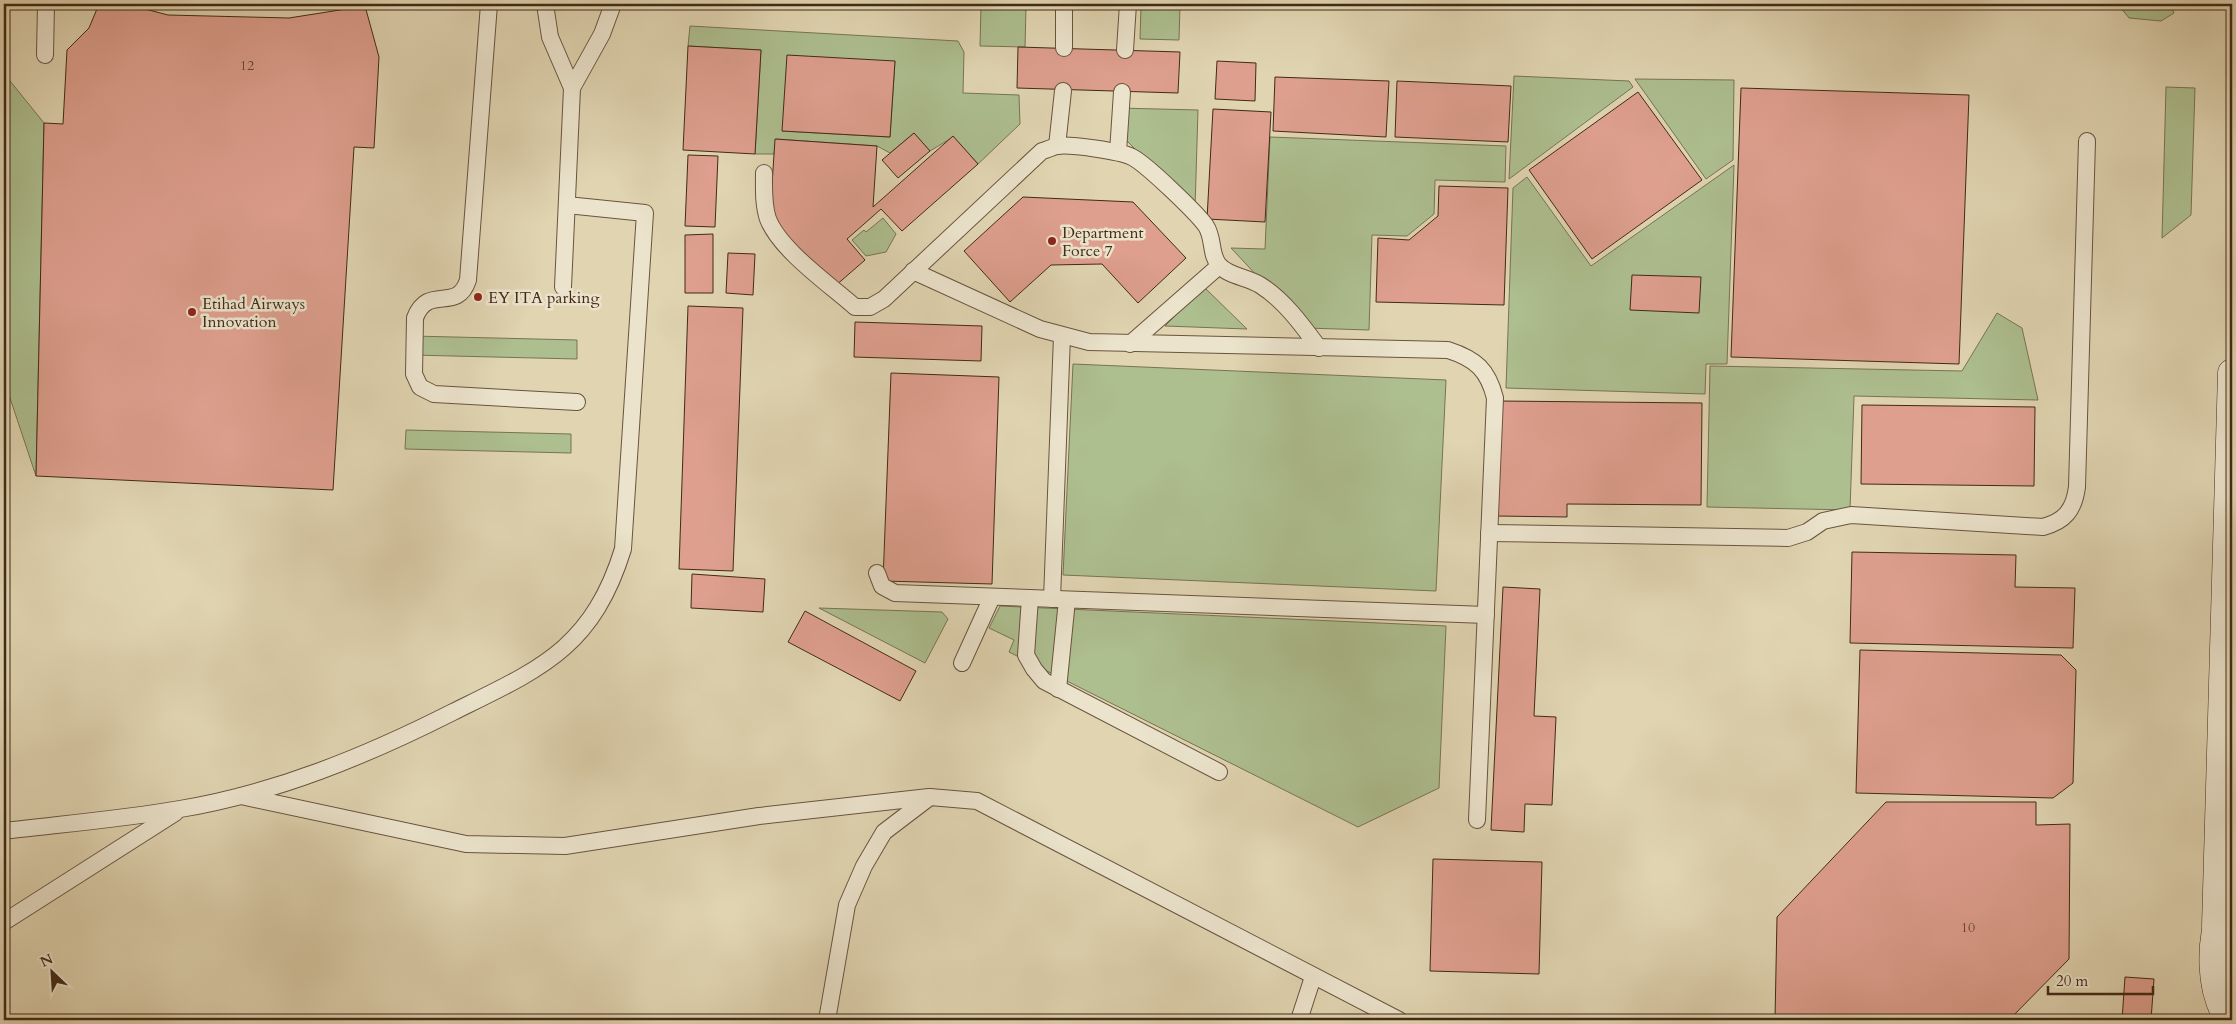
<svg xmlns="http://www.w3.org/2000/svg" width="2236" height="1024" font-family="Cardo,serif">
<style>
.green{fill:#adbe8f;stroke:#777453;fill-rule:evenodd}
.building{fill:#de9f8e;stroke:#412a17}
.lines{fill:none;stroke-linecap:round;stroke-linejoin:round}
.service-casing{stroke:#69543e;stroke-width:18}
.secondary-casing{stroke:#412a17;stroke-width:29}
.service{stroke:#ebe3cc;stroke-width:16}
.secondary{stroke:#ebe3cc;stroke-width:28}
.poi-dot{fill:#8f2418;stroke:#ebe3cc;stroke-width:2}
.labels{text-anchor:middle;stroke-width:5;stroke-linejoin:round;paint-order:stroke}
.number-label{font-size:14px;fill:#684735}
.poi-label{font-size:16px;fill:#412a17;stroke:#ebe3cc;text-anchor:start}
</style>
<rect width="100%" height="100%" fill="#e0d4b1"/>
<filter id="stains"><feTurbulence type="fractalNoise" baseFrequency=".004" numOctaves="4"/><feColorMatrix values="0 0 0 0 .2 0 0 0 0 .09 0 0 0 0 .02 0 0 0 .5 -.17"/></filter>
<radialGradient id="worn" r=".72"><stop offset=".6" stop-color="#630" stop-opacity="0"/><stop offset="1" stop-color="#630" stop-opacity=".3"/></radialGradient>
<g class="green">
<path d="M4 4H9L6 76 44 123 36 476 4 380Z"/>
<path d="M2118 4H2170L2174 13 2161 21 2129 18Z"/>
<path d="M981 6 1026 7 1025 47 980 46Z"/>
<path d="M1141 6H1180L1179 40 1140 39Z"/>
<path d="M690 26 958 41 964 52 963 93 1019 95 1020 124 978 164 953 137 930 151 914 133 890 153 877 146 776 139 774 154H755L761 50 688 46ZM895 61 890 137 782 131Z"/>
<path d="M1514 76 1629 81 1633 87 1509 179Z"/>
<path d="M1635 79 1734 80 1733 160 1706 179Z"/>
<path d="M2166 87 2195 88 2191 215 2162 238Z"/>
<path d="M1118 108 1198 110 1195 209 1117 131Z"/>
<path d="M1270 137 1506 146 1505 182 1435 180 1434 214 1407 236 1372 235 1369 330 1306 328 1231 248 1265 249Z"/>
<path d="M1734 165 1727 364H1706L1705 394 1506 388 1513 188 1527 177 1591 266Z"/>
<path d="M883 218 896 234 886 252 866 256 852 240 864 230 866 232Z"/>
<path d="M1204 287 1247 329 1165 326Z"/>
<path d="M1997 313 2022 328 2038 400 1854 396 1850 510 1707 507 1710 366 1962 371Z"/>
<path d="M412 336 577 340V359L411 355Z"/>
<path d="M1073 364 1446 380 1436 591 1063 575Z"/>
<path d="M406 430 571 434V453L405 449Z"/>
<path d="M1000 606 1446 626 1439 788 1358 827 1009 652 1014 640 989 628Z"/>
<path d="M819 608 942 612 948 619 925 663Z"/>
</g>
<g class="building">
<path d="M99 4H126L168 15 289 18 365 6 379 57 374 148 354 147 333 490 36 476 44 123 63 124 67 50 89 28Z"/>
<path d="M688 46 761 50 755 154 683 150Z"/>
<path d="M1018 47 1180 52 1178 93 1017 88Z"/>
<path d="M787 55 895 61 890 137 782 131Z"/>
<path d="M1217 61 1256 63 1255 101 1215 99Z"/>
<path d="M1275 77 1389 81 1386 137 1273 131Z"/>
<path d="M1397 81 1511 86 1508 142 1395 137Z"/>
<path d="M1741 88 1969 95 1959 364 1731 357Z"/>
<path d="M1638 92 1702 180 1592 259 1529 170Z"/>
<path d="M1213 109 1271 112 1265 222 1207 219Z"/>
<path d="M914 133 930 151 898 178 882 160Z"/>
<path d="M953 136 978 164 902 231 881 209 847 239 865 260 834 287 770 216 775 139 877 146 873 207Z"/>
<path d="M688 155 718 156 715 227 685 226Z"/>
<path d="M1439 186 1508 188 1504 305 1376 302 1378 238 1409 240 1438 216Z"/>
<path d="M1023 197 1133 202 1186 258 1138 303 1102 264 1051 265 1010 302 964 251Z"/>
<path d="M713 234V293H685V235Z"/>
<path d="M728 253 755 254 753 295 726 293Z"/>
<path d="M1632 275 1701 277 1699 313 1630 310Z"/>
<path d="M688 306 743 308 733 571 679 569Z"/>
<path d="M855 322 982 326 981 361 854 357Z"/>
<path d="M891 373 999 377 992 584 883 581Z"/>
<path d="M1499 401 1702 403 1701 505 1567 504V517L1497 516Z"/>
<path d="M1862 405 2035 407 2034 486 1861 484Z"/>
<path d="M1852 552 2016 555 2015 587 2075 588 2073 648 1850 643Z"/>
<path d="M692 574 765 579 763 612 691 608Z"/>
<path d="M1503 587 1540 589 1534 716 1556 717 1552 805 1525 804 1524 832 1491 830Z"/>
<path d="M805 611 916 671 900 701 788 642Z"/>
<path d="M1860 650 2061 655 2076 670 2073 783 2053 798 1856 793Z"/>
<path d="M1886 802H2036V825L2070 824 2069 959 2009 1020H1775L1777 917Z"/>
<path d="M1433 859 1542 862 1539 974 1430 971Z"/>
<path d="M2125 977 2154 979 2151 1020H2122Z"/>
</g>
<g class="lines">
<defs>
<g id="service">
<path d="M489 4 468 280C457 314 428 283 415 318L414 374 420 387 434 394 577 402"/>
<path d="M545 4 550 37 572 88 563 287"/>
<path d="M1064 48V4"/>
<path d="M1125 50 1128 4"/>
<path d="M45 55 46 4"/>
<path d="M572 88 602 34 613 4"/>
<path d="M1057 146 1063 91"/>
<path d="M1118 152 1122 92"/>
<path d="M764 173C764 188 763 204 768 219 780 250 829 284 855 307H870L884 299 1042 151C1047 150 1052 147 1057 146 1070 144 1120 151 1132 157 1146 164 1197 213 1206 226 1214 238 1210 255 1219 265 1228 276 1247 277 1260 285 1284 300 1302 325 1319 348"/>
<path d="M913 271 1040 329 1089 342 1448 350C1476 359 1488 370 1495 398L1477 820"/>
<path d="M1130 344 1219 266"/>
<path d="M1489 533 1788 538 1807 532 1823 521 1851 515 2043 527C2065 521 2074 510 2077 487L2087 141"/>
<path d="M877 573 882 586 895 593 1486 615"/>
<path d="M1030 598 1026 655 1034 669 1044 681 1219 772"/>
<path d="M1052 599 1062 336"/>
<path d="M962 663 992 597"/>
<path d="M1058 689 1067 600"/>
<path d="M241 796 466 844 565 846 759 816 929 797"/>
<path d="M4 831C63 824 122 819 180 809 276 793 366 756 453 712 540 669 592 649 623 549L645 213 567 205"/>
<path d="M4 922 175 813"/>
<path d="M827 1020 847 905 864 866 884 832 930 797 977 801 1399 1020"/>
<path d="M1299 1020 1313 977"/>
</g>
<g id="secondary">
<path d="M2222 909C2210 942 2209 988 2229 1020"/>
<path d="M2216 926 2232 373"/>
</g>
</defs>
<use href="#service" class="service-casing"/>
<use href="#secondary" class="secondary-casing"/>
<use href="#service" class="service"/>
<use href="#secondary" class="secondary"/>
</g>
<g class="poi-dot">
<circle cx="1052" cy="241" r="5"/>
<circle cx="478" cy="297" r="5"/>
<circle cx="192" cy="312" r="5"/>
</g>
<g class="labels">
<g class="number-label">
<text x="247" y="70">12</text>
<text x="1968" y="932">10</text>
</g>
<g class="poi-label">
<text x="1062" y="238">Department<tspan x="1062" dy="18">Force 7</tspan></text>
<text x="488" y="303">EY ITA parking</text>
<text x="202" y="309">Etihad Airways<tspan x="202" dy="18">Innovation</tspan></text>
</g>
</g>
<rect width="2236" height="1024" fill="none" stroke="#e0d4b1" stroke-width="20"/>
<rect x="5" y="5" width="2226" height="1014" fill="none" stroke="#412a17" stroke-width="2.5"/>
<rect x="10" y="10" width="2216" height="1004" fill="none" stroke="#412a17"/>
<g transform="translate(52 972) rotate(335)" stroke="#ebe3cc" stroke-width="4" paint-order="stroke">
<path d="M0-4L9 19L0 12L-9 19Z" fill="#412a17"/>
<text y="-8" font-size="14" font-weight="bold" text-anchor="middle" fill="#412a17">N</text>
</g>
<path d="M2048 986v8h105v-8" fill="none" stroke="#412a17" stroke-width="2.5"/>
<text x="2056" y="986" font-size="15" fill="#412a17" stroke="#ebe3cc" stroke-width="4" paint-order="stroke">20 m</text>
<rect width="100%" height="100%" filter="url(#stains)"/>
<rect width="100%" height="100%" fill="url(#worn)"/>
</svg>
